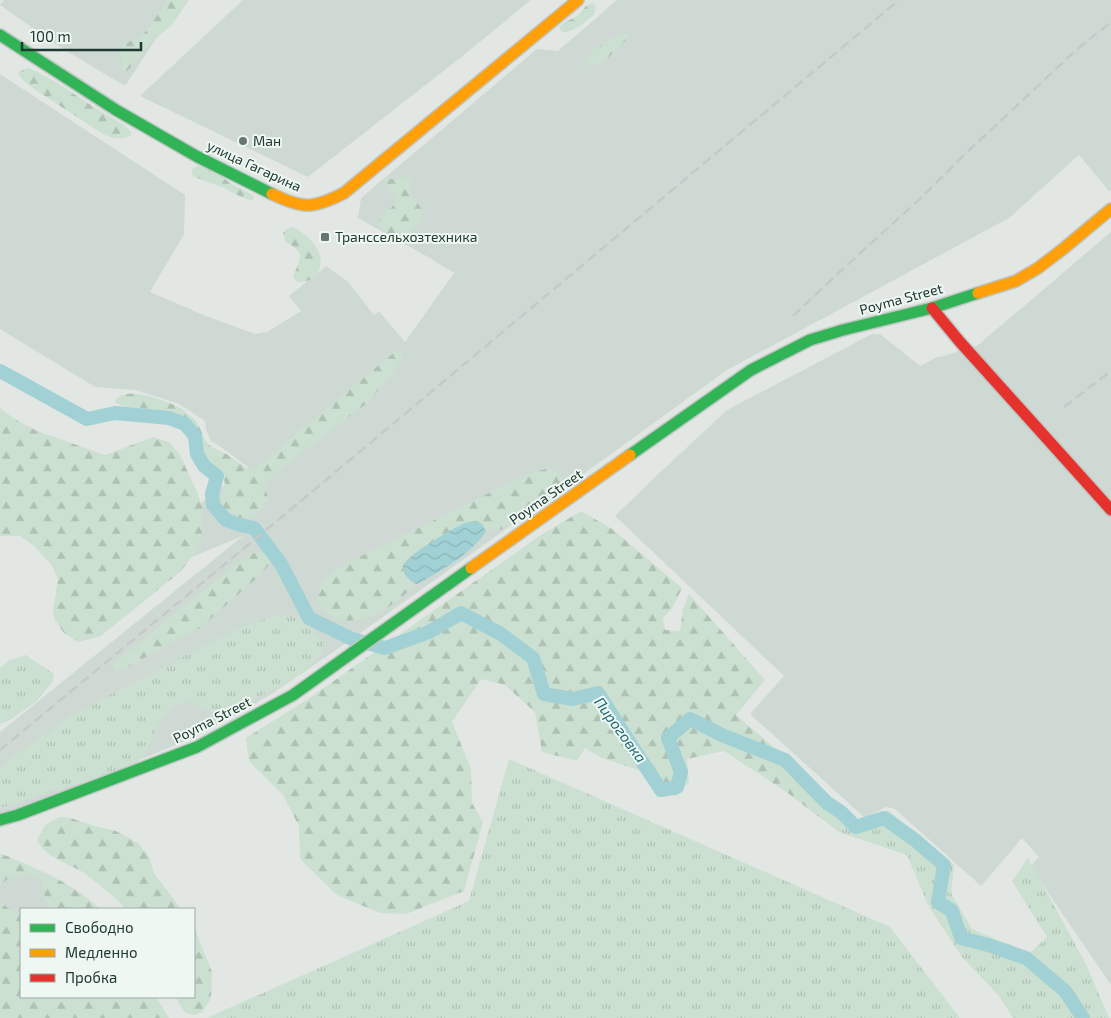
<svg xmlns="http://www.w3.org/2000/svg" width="1111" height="1018" font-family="'Exo 2',sans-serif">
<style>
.built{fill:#cfd9d4}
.grass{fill:url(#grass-tufts)}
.forest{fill:url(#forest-firs)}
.water{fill:url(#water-waves)}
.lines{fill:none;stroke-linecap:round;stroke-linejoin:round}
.river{stroke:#a2d1d5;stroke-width:14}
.fast-casing{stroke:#bec5c2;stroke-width:14}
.slow-casing{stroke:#bec5c2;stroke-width:14}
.jam-casing{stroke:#bec5c2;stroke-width:14}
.fast{stroke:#30b455;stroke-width:11}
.slow{stroke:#ff9f0a;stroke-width:11}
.jam{stroke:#e5322d;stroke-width:11}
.rail{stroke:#c6c9c8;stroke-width:2.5;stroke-dasharray:10 5;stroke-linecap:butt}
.poi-dot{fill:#647770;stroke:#eff7f3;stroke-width:2}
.labels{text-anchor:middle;stroke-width:4;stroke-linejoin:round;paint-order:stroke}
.poi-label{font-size:14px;fill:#203a31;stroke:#eff7f3;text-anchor:start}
.street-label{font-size:14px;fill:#203a31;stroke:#eff7f3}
.water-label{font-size:15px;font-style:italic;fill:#1c6a74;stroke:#eff7f3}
</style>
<defs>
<pattern id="grass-tufts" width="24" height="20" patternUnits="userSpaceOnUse" patternTransform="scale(1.25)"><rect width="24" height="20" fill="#cbe0d0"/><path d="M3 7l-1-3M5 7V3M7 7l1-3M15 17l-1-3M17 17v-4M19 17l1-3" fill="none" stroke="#aec1b3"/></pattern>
<pattern id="forest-firs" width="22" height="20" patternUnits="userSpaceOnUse" patternTransform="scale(1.25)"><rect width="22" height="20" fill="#cbe0d0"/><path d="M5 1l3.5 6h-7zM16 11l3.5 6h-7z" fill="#aec1b3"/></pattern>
<pattern id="water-waves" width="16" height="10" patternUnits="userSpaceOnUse" patternTransform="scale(1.25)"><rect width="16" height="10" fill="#a2d1d5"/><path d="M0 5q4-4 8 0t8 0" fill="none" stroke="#8bb4b7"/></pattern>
</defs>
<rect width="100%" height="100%" fill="#e2e7e4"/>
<g class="built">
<path d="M4 0H181L125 86 63 49 0 5Z"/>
<path d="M243 0H531L460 58 308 177 140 96Z"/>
<path d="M617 0H1111V190L1109 191 1079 155 1009 218 727 370 593 467 352 639 270 695 193 738 0 817V732L243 536 155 572 140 553 212 494 249 468 221 447 211 441 206 430 205 421 179 404 136 390 95 387 0 329V74L185 195 184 234 150 292 206 316 255 334 267 332 301 311 289 296 326 266 348 282 374 315 379 311 405 342 454 273 428 257 358 218 361 198 537 49 558 51Z"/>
<path d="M1111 232V985L1030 866 1039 857 1022 838 981 886 895 809 886 807 865 818 750 714 784 676 615 516 652 480 727 410 872 334H880L920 366 939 356 940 357 978 345Z"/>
<path d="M0 860 37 870 96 909H21V997L0 1018Z"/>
</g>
<g class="grass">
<path d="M287 615 298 617 314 631 323 641 324 646 322 653 305 672 230 712 216 713 189 702 172 707 166 713 155 730 146 754 139 761 126 768 0 808V769L18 753 73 715 96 702 222 637 254 622 278 616Z"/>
<path d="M26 655 54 674 53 681 37 701 10 720 0 724V668L10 660Z"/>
<path d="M509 759 890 927 960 1018H207L469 901Z"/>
<path d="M888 810 954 865 951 893 972 929 1030 953 1047 937 1012 881 1028 858 1086 964 1109 1018H1013L999 996 962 957 928 905 907 855 839 832 848 816 862 821Z"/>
</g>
<g class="forest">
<path d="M167 0H189L171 26 148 45 130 68 127 71 123 70C121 62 118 55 122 47 125 41 134 42 139 38 147 33 161 9 167 0Z"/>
<path d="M593 3 596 6C595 9 596 11 594 14 590 19 572 33 565 32 561 32 561 30 559 27 564 21 571 20 577 16 583 11 585 4 593 3Z"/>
<path d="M624 33 628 34V38C617 48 605 65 589 66L586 64C587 50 612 38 624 33Z"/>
<path d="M29 68C54 79 76 96 99 110 110 117 122 122 131 132V136C119 140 114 139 103 134L34 89 23 80 18 74 20 71Z"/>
<path d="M200 166 213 169 231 184 251 194 254 197 253 201 241 197 222 187 194 177 192 173V169L195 167Z"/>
<path d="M405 176 411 182C399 199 442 207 411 231 407 234 402 237 397 237 388 236 375 227 382 217 385 212 392 208 396 203 395 191 383 191 387 179H398Z"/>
<path d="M293 227C308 234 328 254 318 271 313 280 307 282 297 282L293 277 299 262 300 254 295 248 285 241 283 233 288 228Z"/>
<path d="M399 350 403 353 402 357 394 371 366 404 276 472C272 476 267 482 266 488 265 492 268 495 268 499 268 503 257 514 254 516 243 523 222 513 221 500 220 493 228 486 223 478 221 475 217 473 215 470 210 465 204 458 201 452 195 439 199 432 186 422 169 408 145 409 124 407L118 404 115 401C122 384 168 401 180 408 185 411 190 416 195 420 202 427 201 437 208 444 214 449 221 451 228 455 236 460 242 466 251 470L257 467 396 351Z"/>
<path d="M0 408 13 418 37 431 105 455 153 437 169 442 180 455 198 494 203 510V529L195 553 180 572 101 636 78 642 64 633 55 620 53 612 58 579 51 564 34 546 20 536H0Z"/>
<path d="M545 469C553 470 558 472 563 479L561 487 504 529 486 531 482 524 465 523 432 542 406 560 411 581 417 584C406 593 395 603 383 611 370 620 345 625 330 615 325 612 321 606 317 600 318 596 318 588 321 584 325 575 346 564 355 559L528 474Z"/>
<path d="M581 511 612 529 682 588 673 607 663 618 665 630 680 631 683 609 689 594 765 680 736 715 783 755 796 764 848 816 839 832 785 791 724 751 687 759 689 782 676 796 657 794 648 773 602 758 585 748 577 761 542 752 535 712 505 685 481 679 452 722 471 769 472 803 483 822 464 891 406 914 380 913 337 895 300 859 299 826 283 795 249 761 246 738 311 697 541 535Z"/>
<path d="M261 552H266L270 556V561L268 566 259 576 200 628 124 669 117 670 114 669 113 667 116 662 236 564 254 553Z"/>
<path d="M59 817H68L91 825 116 831 138 843 149 857 154 873 181 909H125C117 898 95 881 84 873 67 862 47 859 37 840L45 825Z"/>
<path d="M0 854 7 856C40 870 74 884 100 909H48C40 895 52 869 20 876 16 876 8 878 5 881 2 882 2 885 0 887Z"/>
<path d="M0 902 8 908 21 913V997H156L169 1018H0Z"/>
<path d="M194 927 212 972 211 998 202 1012 194 1015 186 1013 181 1007 176 997H194Z"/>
</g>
<path class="water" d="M477 521 482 524 486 531C474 552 438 573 417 584 410 581 402 575 403 566 405 556 455 527 465 523 468 522 473 521 477 521Z"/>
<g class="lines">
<path class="river" d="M0 371 87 419 115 413 169 418 185 424 195 436 197 454 204 466 217 476 212 494 213 505 226 520 240 525 254 528 281 564 309 618 352 639 385 648 429 632 461 613 501 634 533 658 544 694 573 699 598 693 637 754 661 790 677 787 681 772 668 738 690 719 722 735 785 760 827 803 841 812 856 827 884 818 915 840 944 865 938 902 952 911 961 938 988 945 1026 958 1065 991 1083 1018"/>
<defs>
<g id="fast">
<path d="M0 35 116 110 196 156 272 194"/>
<path d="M630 455 751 370 810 340 843 330 932 308 978 293"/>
<path d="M0 820 18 815 197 747 293 695 471 568"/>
</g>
<g id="slow">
<path d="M272 194C303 209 313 209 344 193L578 0"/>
<path d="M978 293 1016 281 1038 268 1063 249 1111 209"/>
<path d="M471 568 630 455"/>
</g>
<path id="jam" d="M932 308 960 342 1111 510"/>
</defs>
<use href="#fast" class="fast-casing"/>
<use href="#slow" class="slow-casing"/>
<use href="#jam" class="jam-casing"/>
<use href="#fast" class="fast"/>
<use href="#slow" class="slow"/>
<use href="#jam" class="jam"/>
<g class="rail">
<path d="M793 316 846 266 923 196 965 154 1008 114 1077 49 1111 22"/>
<path d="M1064 407 1111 371"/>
<path d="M0 750 283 516 899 0"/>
</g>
</g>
<g class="poi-dot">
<circle cx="243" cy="141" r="5"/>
<rect x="320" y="232" width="10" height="10" rx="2.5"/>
</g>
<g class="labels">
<g class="poi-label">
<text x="253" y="146">Ман</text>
<text x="335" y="242">Транссельхозтехника</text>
</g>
<g class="street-label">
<text transform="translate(254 166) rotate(25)" y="5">улица Гагарина</text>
<text transform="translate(901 299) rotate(-15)" y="5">Poyma Street</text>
<text transform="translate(546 497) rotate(-35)" y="5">Poyma Street</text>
<text transform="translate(212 720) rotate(-27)" y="5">Poyma Street</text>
</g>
<g class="water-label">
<text transform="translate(620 730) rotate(54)" y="5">Пироговка</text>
</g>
</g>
<rect x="20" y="908" width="175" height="90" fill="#eff7f3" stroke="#9caba5"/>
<rect x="30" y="924" width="25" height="8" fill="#30b455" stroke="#9caba5"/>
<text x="65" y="933" font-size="15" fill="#203a31">Свободно</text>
<rect x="30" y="949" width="25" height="8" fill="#ff9f0a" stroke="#9caba5"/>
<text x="65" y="958" font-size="15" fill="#203a31">Медленно</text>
<rect x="30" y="974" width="25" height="8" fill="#e5322d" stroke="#9caba5"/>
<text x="65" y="983" font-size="15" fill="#203a31">Пробка</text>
<path d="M22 42v8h119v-8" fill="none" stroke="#203a31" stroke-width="2.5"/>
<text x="30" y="42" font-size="15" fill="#203a31" stroke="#eff7f3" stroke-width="4" paint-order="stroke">100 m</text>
</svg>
